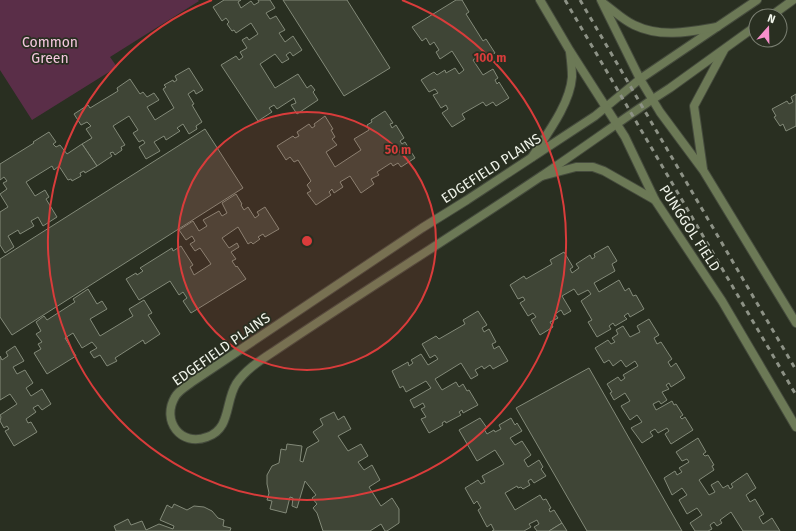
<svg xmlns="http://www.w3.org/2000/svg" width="796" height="531" font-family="'Fira Sans',sans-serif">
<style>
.green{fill:#5a2e48}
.building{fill:#3f4536;stroke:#838a79}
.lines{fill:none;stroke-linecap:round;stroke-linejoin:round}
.minor-casing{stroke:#454b3d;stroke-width:10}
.tertiary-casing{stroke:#454b3d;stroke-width:10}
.minor{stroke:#6c7956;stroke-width:8}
.tertiary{stroke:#6c7956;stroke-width:8}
.rail{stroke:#8d9286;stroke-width:3;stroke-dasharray:5 5;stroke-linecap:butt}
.ring{fill:none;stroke:#d93c3b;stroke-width:2}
.labels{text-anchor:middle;stroke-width:3.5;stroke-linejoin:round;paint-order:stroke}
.park-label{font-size:14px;fill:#f5c7df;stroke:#292f21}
.street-label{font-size:14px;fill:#f0f4ea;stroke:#292f21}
.centre{fill:#d93c3b;stroke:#292f21;stroke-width:2}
.ring-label{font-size:12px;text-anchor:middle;font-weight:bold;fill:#d93c3b;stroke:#292f21;stroke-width:3.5;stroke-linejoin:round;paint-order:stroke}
</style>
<rect width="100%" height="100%" fill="#292f21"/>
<path class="green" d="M0 0H198L199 1 110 57 117 67 32 120 0 70Z"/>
<g class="building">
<path d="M224 0H241L238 2 241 8 251 1 254 5 259 2 258 0H270L275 8 266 13 270 19 276 16 285 30 279 33 285 42 293 36 302 50 293 56 290 52 286 55 289 59 282 63 275 54 260 64 275 88 298 74 307 88 311 85 315 90 313 92 318 100 297 114 291 105 296 103 294 98 277 109 274 105 269 108 272 112 258 121 221 65 236 56 239 60 243 57 240 52 247 48 242 40 247 37 249 40 258 34 251 23 236 33 234 30 232 31 227 24 229 22 226 18 222 21 213 7Z"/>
<path d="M283 0H347L390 68 344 96Z"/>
<path d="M456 0H462L469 12 466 14 483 41 486 39 495 53 482 61 479 56 473 60 483 75 493 69 498 78 495 80 497 84 499 82 509 98 496 106 493 102 486 106 483 102 462 114 465 119 452 127 442 113 448 109 446 105 441 108 433 95 438 93 435 89 429 92 421 80 434 72 437 75 445 70 446 73 455 68 459 74 464 70 452 51 440 59 436 52 439 50 434 42 430 45 426 38 422 41 412 27Z"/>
<path d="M189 68 203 90 196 94 194 90 188 94 194 104 192 105 202 122 196 126 197 129 189 134 183 124 177 128 180 131 166 140 164 136 154 142 160 151 146 159 139 147 145 143 143 140 139 142 133 133 138 130 129 116 113 126 125 145 121 147 122 150 115 155 113 152 110 153 112 156 97 166 82 144 92 138 86 129 91 126 87 122 81 125 74 114 88 105 90 108 118 91 117 88 130 79 140 94 143 92 147 97 154 93 159 100 147 107 155 120 174 108 163 89 166 87 164 85 173 80 174 82 177 80 175 76Z"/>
<path d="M796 94V126L786 131 783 124 780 126 774 117 776 116 772 109 787 101 789 104 793 102 791 97Z"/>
<path d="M385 111 393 123 390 124 392 128 396 125 404 138 400 141 402 144 405 142 415 158 401 167 398 163 393 166 391 163 377 172 379 175 371 179 374 184 361 193 350 176 340 182 343 187 334 193 332 189 329 192 331 195 316 205 307 193 311 191 307 185 311 181 298 160 294 162 290 157 286 160 277 146 293 136 295 138 299 136 297 132 309 124 312 128 315 126 314 124 325 116 333 129 331 130 335 137 332 139 337 145 326 152 335 167 361 150 354 139 369 130 367 125 372 122 371 120Z"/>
<path d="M205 129 243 188 12 335 0 317V259Z"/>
<path d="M49 132 56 142 53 144 56 147 60 145 67 154 82 144 97 166 85 173 84 171 80 173 81 176 72 181 71 179 68 180 59 166 54 170 52 166 26 182 35 196 45 190 49 197 46 199 57 217 43 226 38 217 31 221 34 226 20 234 18 230 8 236 14 247 5 253 0 245V212L8 207 0 194 7 189 3 183 7 181 4 177 0 180V164L34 143 33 142Z"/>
<path d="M236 194 242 204 241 205 244 210 248 207 255 218 259 215 257 212 265 207 279 229 265 237 263 234 258 237 260 239 253 244 251 242 248 244 238 227 222 238 229 248 237 243 239 247 231 252 236 259 232 261 236 267 237 266 246 279 191 313 183 301 187 298 183 292 179 295 170 281 139 300 126 279 136 273 137 275 143 271 140 268 172 248 173 251 181 246 193 265 190 267 194 275 211 264 200 248 195 251 190 244 195 241 192 236 186 240 179 230 193 221 199 231 207 226 203 220 219 211 222 216 227 213 222 203Z"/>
<path d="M608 246 617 261 612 264 615 271 594 283 599 292 619 280 625 291 629 288 633 296 636 295 644 309 630 317 628 313 624 316 627 319 615 326 613 323 609 326 611 329 597 337 588 322 592 320 581 301 591 294 588 290 578 295 574 289 562 296 571 311 564 315 561 310 555 314 558 318 550 322 553 327 540 335 531 320 536 317 533 313 528 316 520 303 525 300 523 297 518 299 510 285 524 276 526 279 552 264 550 260 564 252 573 267 570 269 572 273 579 268 576 264 590 255 592 259 595 257 594 254Z"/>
<path d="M88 289 97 304 102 301 107 309 90 319 100 336 133 316 129 309 144 300 152 313 148 315 160 334 145 344 143 340 115 358 117 361 107 366 100 355 94 358 90 352 97 348 92 342 82 348 73 333 65 338 76 356 47 374 34 353 41 349 38 344 42 342 36 334 41 331 36 322 44 316 47 320 75 302 73 299Z"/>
<path d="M478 311 487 325 482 328 484 332 489 329 496 342 492 344 494 349 499 346 508 361 493 369 490 365 484 369 482 366 475 370 478 375 471 379 461 363 435 379 442 390 456 382 459 387 463 384 467 391 469 390 478 405 463 413 462 410 459 412 461 415 446 423 445 421 442 423 443 425 429 433 421 419 426 417 421 409 425 407 423 403 414 408 410 400 431 388 426 381 406 392 403 386 400 388 392 371 408 362 409 366 413 363 411 360 421 354 428 365 438 359 435 355 430 358 422 344 436 336 439 339 465 324 463 320Z"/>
<path d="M649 319 659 335 654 338 657 344 661 342 672 359 668 362 671 367 676 363 685 378 671 387 669 383 666 385 669 389 662 392 667 400 661 404 659 401 653 404 656 410 672 401 674 405 676 404 683 415 680 417 682 419 685 417 693 430 671 444 665 434 669 431 667 428 658 433 655 429 650 432 653 436 642 443 631 428 642 422 637 415 630 420 621 406 630 401 625 393 614 400 610 393 612 392 607 384 618 377 621 381 625 378 623 375 638 366 635 361 626 367 621 360 613 366 609 360 604 363 595 348 608 340 611 344 615 342 612 338 618 334 616 330 623 326 630 337 640 332 637 326Z"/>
<path d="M15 346 24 361 13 367 17 374 25 370 33 383 26 388 31 396 42 389 51 404 42 410 38 405 33 408 36 412 26 419 28 423 31 422 37 432 14 446 5 431 9 429 7 426 4 428 0 421 1 417 0 415 17 404 10 394 0 400V356L2 360 8 356 6 352Z"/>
<path d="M589 368 682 531H587L516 408Z"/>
<path d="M334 412 338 420 344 416 351 429 338 436 348 451 361 444 368 456 358 462 364 470 372 465 380 480 369 487 381 506 392 498 399 509V523L387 531H385L381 524 370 531H323L317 513 313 508 317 504 312 498 316 495 305 481 297 508 292 506 293 498 290 497 286 513 270 509 272 501 267 500 269 493 267 484V475L272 466 279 463 281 449 286 450 287 444 302 446 300 461 303 462 307 448 319 441 313 432 323 425 320 419Z"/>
<path d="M480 418 487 428 484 429 487 434 494 430 495 432 501 429 499 425 511 418 515 425 517 423 522 431 510 438 515 445 522 441 531 455 524 460 528 467 539 460 543 467 541 469 546 476 534 483 531 479 528 481 530 485 523 489 521 487 518 488 517 486 505 493 515 510 540 495 543 500 546 499 551 508 549 509 550 512 554 510 562 523 549 531H537L534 527 539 524 537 520 529 524 531 527 524 531H492L494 530 491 524 487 527 478 510 481 508 477 501 474 504 465 488 478 480 481 484 485 482 482 476 504 464 495 450 477 461 459 430Z"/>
<path d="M698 438 706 452 703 454 705 456 708 455 714 465 712 466 714 470 699 480 709 495 715 492 711 485 718 481 723 488 728 485 730 489 733 487 731 484 747 473 756 488 746 495 750 502 755 499 764 514 759 517 763 524 772 518 780 531H743L731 512 720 520 722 523 717 526 714 522 710 525 712 529 708 531H695L690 523 702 515 697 508 687 514 679 500 687 495 682 488 672 495 664 478 675 471 677 475 682 472 679 468 689 462 687 459 682 461 676 452Z"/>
<path d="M174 504 187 510 194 506 204 507 212 511 218 518 224 520 223 526 231 528 230 531H116L114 526 128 519 131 525 142 521 146 530 159 524 173 529 174 526 160 520 167 505 172 508Z"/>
<path d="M562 523 567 531H549Z"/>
</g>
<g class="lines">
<defs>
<g id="minor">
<path d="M771 16 793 0"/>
<path d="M756 26 670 88 653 99C616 124 580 150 543 175 455 234 364 291 276 350 261 360 246 369 236 384 225 402 231 429 207 437 181 447 161 421 175 397 178 391 187 386 192 382L422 228 467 200 595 116 640 79 757 0"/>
</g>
<g id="tertiary">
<path d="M540 0 570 51 625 137 655 200 722 301 796 427"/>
<path d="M601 0 640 79 660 112 703 170 796 323"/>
<path d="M603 3C613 10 623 20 634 25 661 38 689 32 717 27"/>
<path d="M532 157C547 134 570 104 572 77 572 69 571 60 570 52"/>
<path d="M703 169 694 106 724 50"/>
<path d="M542 176 576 167H593L604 171 655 200"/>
</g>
</defs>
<use href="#minor" class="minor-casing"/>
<use href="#tertiary" class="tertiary-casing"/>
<use href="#minor" class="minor"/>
<use href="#tertiary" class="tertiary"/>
<g class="rail">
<path d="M565 0 796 395"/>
<path d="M580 0 796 370"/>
</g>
</g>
<circle cx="307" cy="241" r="129" fill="#d93c3b" fill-opacity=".12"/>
<g class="ring">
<circle cx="307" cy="241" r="129"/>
<path d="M402 0A259 259 0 1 1 212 0"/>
</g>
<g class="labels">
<g class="park-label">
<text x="50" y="47">Common<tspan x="50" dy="16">Green</tspan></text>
</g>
<g class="street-label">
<text transform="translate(491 168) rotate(-33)" y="5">EDGEFIELD PLAINS</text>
<text transform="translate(690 228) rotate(57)" y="5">PUNGGOL FIELD</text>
<text transform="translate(221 349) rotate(-35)" y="5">EDGEFIELD PLAINS</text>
</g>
</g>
<circle cx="307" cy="241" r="6" class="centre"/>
<g class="ring-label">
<text x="490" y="62">100 m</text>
<text x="398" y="154">50 m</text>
</g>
<g transform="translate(768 28) rotate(20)"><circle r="19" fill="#292f21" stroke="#797e71"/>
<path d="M0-3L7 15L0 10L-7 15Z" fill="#f890cc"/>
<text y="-6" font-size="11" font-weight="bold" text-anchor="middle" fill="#f0f4ea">N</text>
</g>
</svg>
